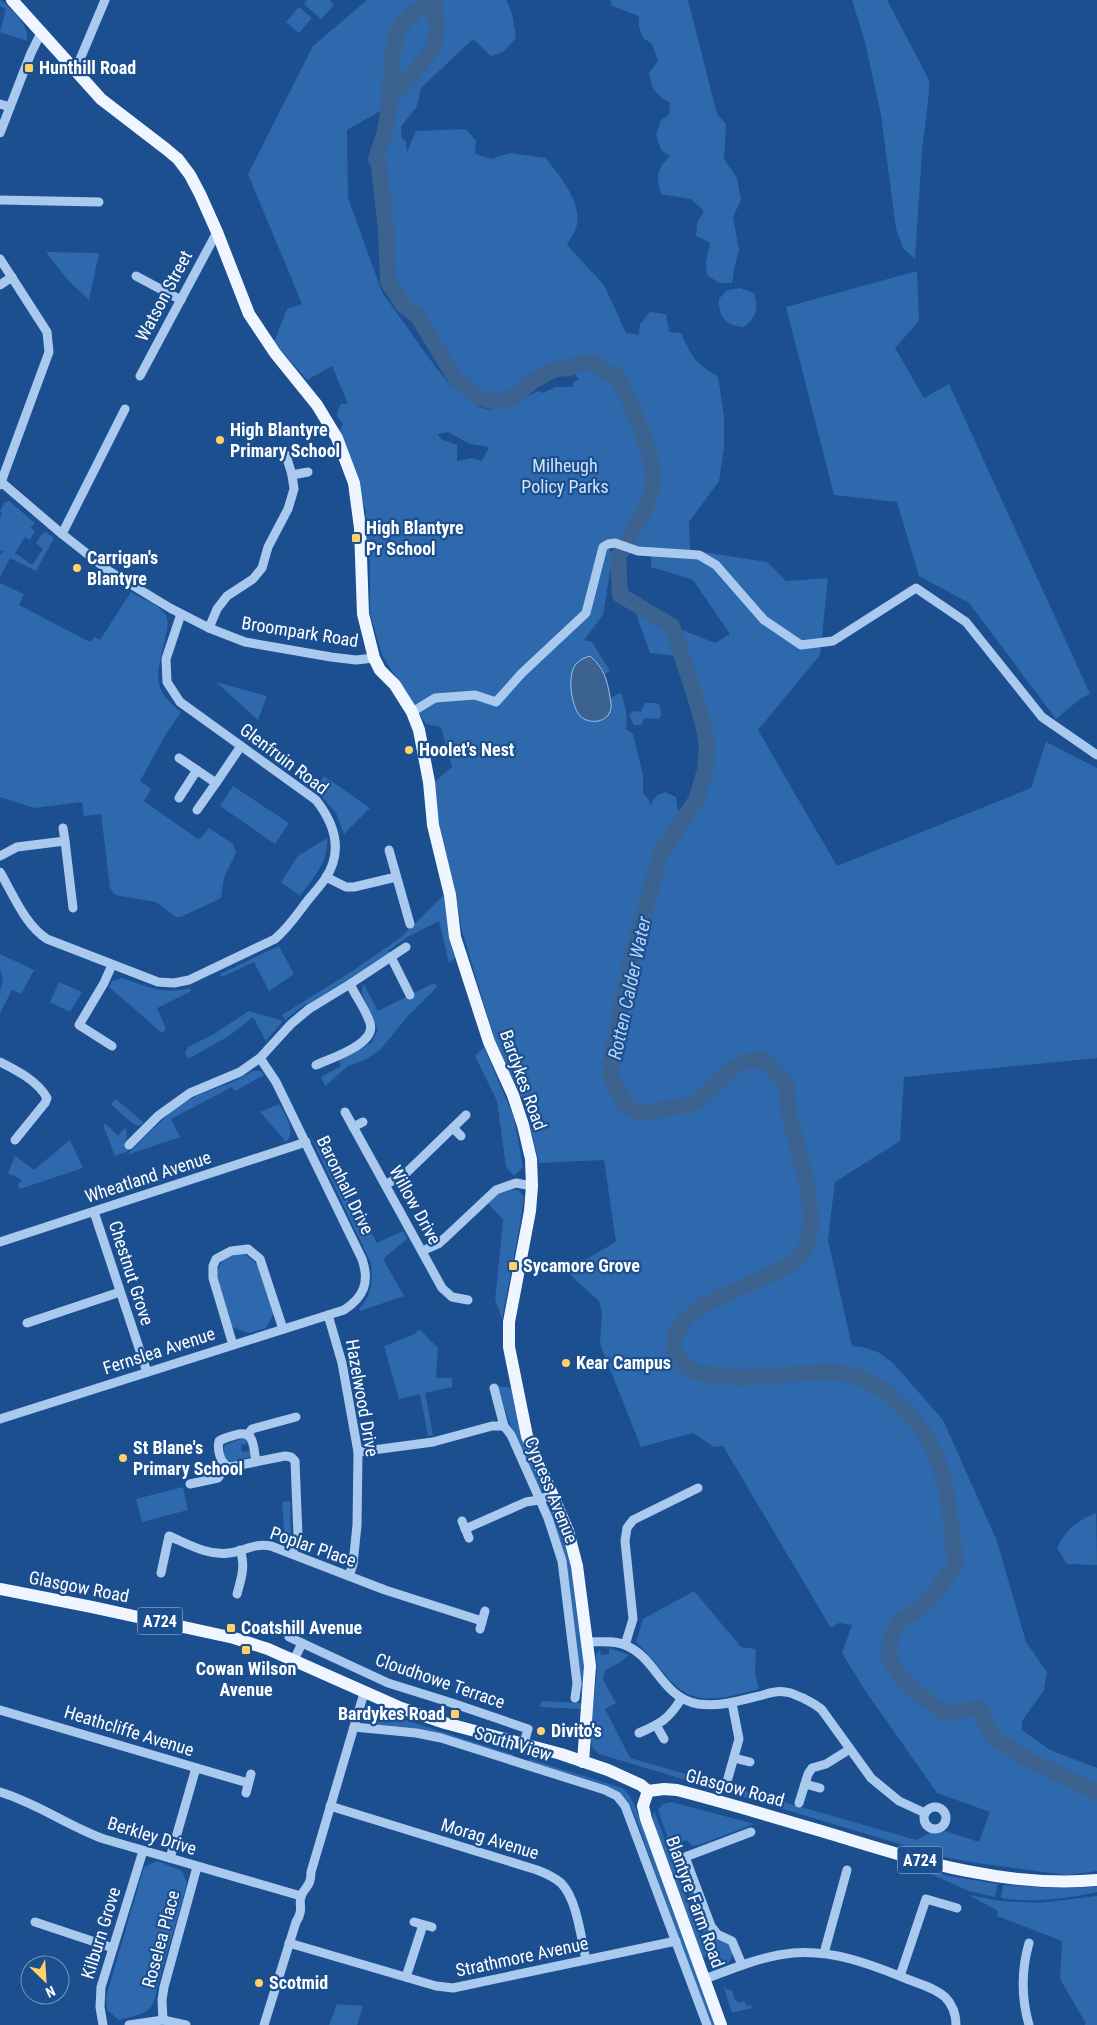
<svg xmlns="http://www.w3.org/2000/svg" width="1097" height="2025" font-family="'Roboto Condensed',sans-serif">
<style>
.green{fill:#2e69ad;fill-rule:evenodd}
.water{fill:#3c6290;stroke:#9cc4f0}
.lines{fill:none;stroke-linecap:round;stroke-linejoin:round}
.river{stroke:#3c6290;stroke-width:16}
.minor{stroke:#a9c9ee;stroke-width:9}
.major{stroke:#f0f6ff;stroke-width:12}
.poi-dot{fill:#ffd166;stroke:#1b4f8f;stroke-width:2}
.labels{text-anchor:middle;stroke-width:4.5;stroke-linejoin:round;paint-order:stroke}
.shield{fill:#1b4f8f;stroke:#bbcadd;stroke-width:1}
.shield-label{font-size:16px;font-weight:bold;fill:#fff}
.poi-label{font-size:18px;font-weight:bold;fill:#fff;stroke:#1b4f8f;text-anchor:start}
.street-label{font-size:18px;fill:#fff;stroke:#1b4f8f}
.park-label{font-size:18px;fill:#cfe3fa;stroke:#1b4f8f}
.water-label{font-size:19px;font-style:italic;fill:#b5d3f5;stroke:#1b4f8f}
</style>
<rect width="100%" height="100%" fill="#1b4f8f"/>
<g class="green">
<path d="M0 0C11 8 30 25 27 41L0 32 6 9 0 6Z"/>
<path d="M307 0H329L334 5 321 19 304 4Z"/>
<path d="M367 0H506L512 13 516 38 503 52 491 56 473 39 421 88 417 106 401 127 402 139 406 142 407 152 416 131 466 129 476 141 475 154 491 159 510 153 546 158C559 176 581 200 577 224 576 231 570 239 567 245L604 285 626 333 639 335 640 324 650 312 666 314 669 332 681 333C693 358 693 362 718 376L724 417V448L719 481 689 522 690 550 767 562 786 581 828 578 820 655 758 730 837 866 1031 788 1046 742 1097 768V1058L904 1077 900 1141 835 1182 828 1240 852 1346 862 1347 878 1352 893 1363 943 1420 997 1541 1026 1642 1047 1672 1044 1690 1022 1721V1730L1050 1750 1097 1768V1871L1066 1875 976 1863 940 1856 599 1754 592 1747 590 1735 597 1672 596 1655 600 1649 601 1655 609 1654V1648L629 1655 619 1663 605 1670 603 1680 616 1703 605 1709 630 1758 916 1840 930 1833 939 1834 945 1831 979 1842 990 1812 937 1793 864 1689 842 1653 852 1625 839 1623 831 1628 723 1446 714 1447 693 1433 641 1447 600 1344 602 1313 599 1301 566 1271 616 1242 604 1160 539 1163 526 1108 495 1041 462 931 454 885 442 843 433 783 452 767 441 727 426 724 382 655 370 614V562L364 535 366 510 359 497 340 442V431L343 424 337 417 338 409 341 404H348L332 366 307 380 274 342 287 309 302 304 248 174 313 46ZM389 106 385 131 375 160 379 165 386 231 388 282 404 306 418 317 455 378 473 395 490 401H504L519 393 533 381 549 372 548 371 553 366 564 364 579 379 574 382 572 387H555L543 393 539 391 503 407 489 410 478 406 448 383 426 354 382 292 348 198 347 130ZM448 432 470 444 489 447 482 461 472 458 457 461V445L441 439 438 434ZM605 543 651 552V567L693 580 730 634 715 643 635 611 650 653 676 656 710 780 685 817 678 811 676 797 665 792C655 795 654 798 650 806L649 800 643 793V775L633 734 626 729C628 714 625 708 622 694L620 693 610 698 611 709 604 719 591 722 582 717 574 667 584 658 600 665 605 674 610 671 592 642 584 640 603 615 613 554Z"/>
<path d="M610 0H688L717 114 726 124 724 159 737 178 741 200 733 217 739 250 735 265 732 283H719L707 275 706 262 710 243 696 236 697 223 704 211 691 199 661 194C656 175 656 170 670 156L661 150 656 135 661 120 669 115 670 103C655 94 652 90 649 73L658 61 652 44 643 38 639 27V16L612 6Z"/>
<path d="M852 0H887L929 80V93L922 151 915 259 903 248 896 229 881 115 865 42Z"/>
<path d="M299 7 312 18 299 33 286 22Z"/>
<path d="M46 252 99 253 89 300 67 279Z"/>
<path d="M917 271 919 321 895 348 924 398 949 384 1090 694 1080 699 1056 719 969 603 919 576 897 502 834 495 786 307Z"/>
<path d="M740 288 754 293C758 308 757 317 744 327 726 326 718 317 719 299L727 290Z"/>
<path d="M9 501 35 523 30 528 35 531 30 540 25 537 15 553 32 565 43 549 36 543 42 534 46 532 54 538 36 571 10 558 0 577V555L4 550 0 551V519L2 513 0 512 4 503Z"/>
<path d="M0 583 24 594 19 605 90 642 95 637 100 640 131 592C142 599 160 604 166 616 169 623 167 629 166 635 159 670 147 686 181 712L166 734 140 781 151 789 144 801 198 839 201 838 209 828 233 844 236 853 224 877 221 898 181 917H176L156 902 115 895 110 888 101 814 84 816 82 802 34 808 0 797Z"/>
<path d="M216 682 267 696 258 720Z"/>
<path d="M645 703H655L660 705 661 716 658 719 644 718 641 725H634L629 715 634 711 641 712Z"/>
<path d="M324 776 370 808 344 834 336 813 320 795 319 784Z"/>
<path d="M233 786 289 823 275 844 220 806Z"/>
<path d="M327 838C329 862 313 878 300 896L281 882 298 856Z"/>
<path d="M444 895 451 945 455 958 449 963 439 921 409 936 388 951 389 953 307 1005 305 1004 285 1020 282 1015 351 972 400 938Z"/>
<path d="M279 946 294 974 269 991 254 962 222 977 220 974Z"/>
<path d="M0 954 34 970 21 994 12 990 0 1013V991L3 978 0 971Z"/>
<path d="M122 978C145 986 165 995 190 988L191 991 157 1008 166 1029 162 1033 109 987 112 981Z"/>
<path d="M59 982 82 992 70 1012 50 1002Z"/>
<path d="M363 983 378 1011 434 983 437 987 407 1017 380 1050 365 1060 348 1066 325 1086 321 1077 341 1066 339 1060 371 1043 378 1030 362 993Z"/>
<path d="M249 1011 283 1021 266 1041 253 1017 229 1036 188 1059 185 1053 188 1047 212 1035Z"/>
<path d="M484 1047 514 1118 523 1167 514 1176 506 1167 497 1101 475 1056Z"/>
<path d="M252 1071H261L264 1075 235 1091 232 1087 171 1119 180 1137 127 1155C149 1133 171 1108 199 1095 217 1087 236 1083 252 1071Z"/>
<path d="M116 1099 144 1123 138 1126 132 1123 111 1104Z"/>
<path d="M279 1104C285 1115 297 1131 286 1142L260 1112Z"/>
<path d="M106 1124 118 1136 125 1128 126 1129 127 1138 124 1143 130 1148 126 1152 115 1156 103 1125Z"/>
<path d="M308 1131 365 1230 369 1229 377 1243 403 1231 407 1239 383 1259 404 1296 360 1311 359 1309C372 1294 373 1282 371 1263Z"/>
<path d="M70 1140 83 1168 20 1189 18 1185 22 1180 8 1173 15 1156 34 1170Z"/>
<path d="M510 1190H518L524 1197 518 1236 502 1319 495 1300 503 1220 488 1203 497 1195Z"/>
<path d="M244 1253 257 1264 274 1313 266 1328 249 1333 232 1327 217 1279C216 1261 228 1254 244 1253Z"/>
<path d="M419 1329 438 1348 436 1378H452V1387L425 1393 433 1435 428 1436 420 1394 399 1399 384 1346 415 1334Z"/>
<path d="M497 1386 511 1388 520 1426 544 1490 541 1491 511 1426Z"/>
<path d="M243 1438 247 1439 249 1443 241 1445 242 1452 250 1451V1457L231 1462C224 1458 222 1452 225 1445Z"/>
<path d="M183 1487 188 1510 142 1522 136 1499Z"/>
<path d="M290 1501 291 1536 289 1543 285 1544 282 1502Z"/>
<path d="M548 1506H551L567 1541 585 1658 582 1697 567 1566 561 1543 547 1508Z"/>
<path d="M1096 1513 1097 1565 1067 1564 1057 1548C1065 1530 1078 1520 1096 1513Z"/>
<path d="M694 1591 741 1647 756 1649 755 1673 759 1689C731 1696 698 1708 675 1685 661 1671 650 1655 636 1642L643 1619Z"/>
<path d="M541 1701 582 1703 581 1709 540 1707Z"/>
<path d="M371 1709 514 1755 513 1757 372 1726 365 1717 368 1710Z"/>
<path d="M529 1759 622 1788C636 1799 641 1824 648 1840 671 1901 693 1963 715 2025H710L641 1833C636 1819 632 1804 621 1794 608 1782 548 1768 528 1762Z"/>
<path d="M672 1802 754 1824 699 1845 693 1846 686 1840 677 1844 669 1841 658 1810 663 1804Z"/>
<path d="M653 1812 655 1813 708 1956 703 1958 700 1951 653 1824Z"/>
<path d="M678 1846 708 1930C716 1940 727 1939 733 1952 732 1959 729 1965 722 1967L712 1955 673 1853Z"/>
<path d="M157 1861 182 1871 187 1883 157 1988C153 2016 143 2013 119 2020L107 2010 106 1997 144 1867Z"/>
<path d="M908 1864 949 1876 998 1884 995 1897 969 1891Z"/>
<path d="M1003 1885 1050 1888 1097 1887V1892C1066 1899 1032 1903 1001 1898Z"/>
<path d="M969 1895 1001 1901 1039 1903 1097 1896V2025H1085V2022L1060 1979 1062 1941 997 1916 998 1911Z"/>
<path d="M724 1988 732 1991 735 1999 739 2003 744 2001 747 2006 751 2005 752 2008 732 2013Z"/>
<path d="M337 2004 363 2006 357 2025H329Z"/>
</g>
<path class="water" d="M590 656C604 668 607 679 610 697 610 700 612 705 611 708 609 723 589 725 580 716 571 705 568 679 574 667 577 661 584 658 590 656Z"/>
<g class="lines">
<g class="river">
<path d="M433 0 437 30 434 47 416 70 391 96 385 131 376 159 379 165 386 231 388 282 404 306 418 317 455 378 473 395 490 401H504L519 393 533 381 555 369 569 368 581 363 595 362 607 374 616 375 630 402 642 432 650 457 654 482 645 510 618 557 620 595 672 626 703 721 707 747 705 770 696 800 661 853 631 960 611 1055 610 1075 626 1106 640 1113 693 1104 731 1070 745 1061 763 1060 787 1085 788 1109 807 1183 811 1220 807 1246 795 1263 701 1306 686 1319 675 1334 674 1350 683 1364 698 1373 742 1378 833 1371 860 1378 881 1388 903 1409 922 1429 932 1447 941 1469 947 1495 956 1565 930 1598 897 1625 890 1641 889 1659 907 1685 946 1714 979 1708 992 1736 1031 1761 1097 1792"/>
<path d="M389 101C390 86 392 43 398 31 405 19 419 9 429 0"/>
</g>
<g class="minor">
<path d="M75 71 105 0"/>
<path d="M0 104 10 107"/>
<path d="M0 133 31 53 41 33"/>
<path d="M0 200 99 202"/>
<path d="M0 259 47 332 49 352 0 485"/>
<path d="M136 276 181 300"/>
<path d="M0 285 12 277"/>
<path d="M140 376 217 232"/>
<path d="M292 475 308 472"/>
<path d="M0 481 62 534 109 571 170 608 209 628 245 642 331 657 356 660 374 658"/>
<path d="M62 534 125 409"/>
<path d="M209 628 217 609 227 596 253 579 262 568 268 547 288 509 294 489 292 475 286 455"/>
<path d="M412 712 435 698 475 695 496 702 522 673 586 613 603 547 608 544 615 543 638 551 699 555 716 565 764 620 801 645 833 641 916 588 966 622 1042 717 1097 755"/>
<path d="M179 758 216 783 241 746"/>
<path d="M179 798 197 770"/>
<path d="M197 810 216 783"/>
<path d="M65 841 73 908"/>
<path d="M389 850 410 924"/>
<path d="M0 856 17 847 65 841 63 828"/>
<path d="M0 872C13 894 25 925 47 939L158 982 174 983 189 980 275 939C289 927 298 913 308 900 314 893 320 886 325 879 344 851 334 823 316 800L180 702 167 682 166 659 181 614"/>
<path d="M326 877 346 887H354L396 877"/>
<path d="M391 957 410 995"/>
<path d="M112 965 104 983 79 1025 112 1046"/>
<path d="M0 1062C16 1070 38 1081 47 1098L45 1103 15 1140"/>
<path d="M316 1065C331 1058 377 1044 370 1023 366 1010 356 997 350 984"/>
<path d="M345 1112 442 1288 452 1297 468 1300"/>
<path d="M353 1127 363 1122"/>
<path d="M453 1128 461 1136"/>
<path d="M129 1145 158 1116 190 1093 240 1072 260 1058 291 1024 309 1009 350 984 406 947"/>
<path d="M386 1184 403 1176 466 1115"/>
<path d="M94 1212 147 1372"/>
<path d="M0 1242 306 1142"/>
<path d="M422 1251 438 1244 446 1237 496 1190 516 1183 532 1186"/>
<path d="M328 1315 342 1363 358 1452 357 1525 353 1564 349 1576"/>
<path d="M27 1323 120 1292"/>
<path d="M233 1345 213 1278V1266L216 1259 231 1251 248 1249 260 1259 283 1329"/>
<path d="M494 1388 504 1426 511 1435 548 1518 562 1561 577 1683 575 1698"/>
<path d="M0 1419 344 1310C364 1297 370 1282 362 1259L276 1082 260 1058"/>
<path d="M248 1434 252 1429 296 1417"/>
<path d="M358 1452 433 1442 492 1426H504"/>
<path d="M256 1462C253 1446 255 1429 235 1435 229 1437 224 1438 219 1441 217 1450 220 1464 230 1467L285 1456 291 1457 295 1461 298 1536 292 1554"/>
<path d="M190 1484 218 1478 226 1466"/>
<path d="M462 1521 469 1538"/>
<path d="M465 1529 526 1502 539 1500 552 1494"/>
<path d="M161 1573 169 1536C188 1544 208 1556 229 1553 246 1551 252 1543 271 1546L385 1590 482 1621"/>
<path d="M237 1594C241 1579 246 1566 240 1550"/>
<path d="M480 1629 485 1611"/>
<path d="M289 1637 388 1683 452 1703 528 1729 524 1743"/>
<path d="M587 1642C600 1642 614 1640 625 1645 657 1658 661 1697 698 1704 719 1707 739 1701 759 1696 767 1694 776 1690 785 1692 791 1692 797 1696 803 1698 810 1702 817 1705 822 1710L871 1778 899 1801 925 1813"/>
<path d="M625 1645 633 1619 625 1541 627 1528 633 1520 698 1488"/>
<path d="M294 1660 302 1643"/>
<path d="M0 1710 248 1783"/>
<path d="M656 1725 664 1739"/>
<path d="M354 1727 416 1733 441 1738 605 1790 617 1796 625 1806 707 2025"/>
<path d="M639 1733C660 1724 669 1719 681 1699"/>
<path d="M734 1758 750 1762"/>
<path d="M728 1778 739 1739 732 1703"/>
<path d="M805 1784 820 1788"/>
<path d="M0 1792C37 1803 68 1826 104 1839L301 1896"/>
<path d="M246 1793 251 1774"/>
<path d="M799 1803 808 1774 812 1768 826 1764 850 1749"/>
<path d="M330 1806 537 1870C545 1873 554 1877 561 1883 577 1899 581 1938 586 1960"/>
<circle cx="935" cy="1818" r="11"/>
<path d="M170 1858 196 1768"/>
<path d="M35 1922 113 1948"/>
<path d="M414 1922 432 1927"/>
<path d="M289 1943 436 1986 453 1988 676 1941"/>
<path d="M824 1953 847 1870"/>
<path d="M742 1965 732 1941 717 1934 711 1926 685 1857 751 1832"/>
<path d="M900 1976 926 1899 957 1908"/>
<path d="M406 1977 423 1925"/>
<path d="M705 1979C734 1968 762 1956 793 1953 834 1950 870 1964 907 1979 920 1984 935 1988 945 1997 953 2005 956 2015 956 2025"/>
<path d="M163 2020 162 2000 164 1987 197 1867"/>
<path d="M103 2025 100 2007 101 1987 143 1851"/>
<path d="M129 2025 163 2020 186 2025"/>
<path d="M264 2025 296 1922C305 1908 297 1904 302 1894 307 1885 311 1885 311 1872L364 1693"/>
<path d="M1029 2025C1021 1997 1021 1971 1029 1943"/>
</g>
<g class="major">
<path d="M12 0 101 99 166 149 178 159 190 175 200 194 217 232 249 314 275 353 317 405 337 438 354 483 360 528 363 614 374 658 380 670 395 685 412 712 419 730 429 782 433 825 450 895 455 937 489 1042 513 1095 523 1125 531 1159 532 1186 530 1211 509 1322V1347L527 1436 568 1531 577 1566 590 1666 583 1762"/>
<path d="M0 1589 92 1607 234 1638 268 1649 401 1708 445 1723 561 1754 608 1770 641 1785 648 1791"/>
<path d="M648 1791 664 1789 677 1790C731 1804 784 1820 838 1836 923 1862 1007 1888 1097 1880"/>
<path d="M648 1791 643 1806 646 1819 721 2025"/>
</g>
</g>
<g class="poi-dot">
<rect x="24" y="63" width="10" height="10" rx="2.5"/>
<circle cx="220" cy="440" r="5"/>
<rect x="351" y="533" width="10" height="10" rx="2.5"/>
<circle cx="77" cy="568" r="5"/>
<circle cx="409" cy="750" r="5"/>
<rect x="508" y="1261" width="10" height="10" rx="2.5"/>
<circle cx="566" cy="1363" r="5"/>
<circle cx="123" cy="1458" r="5"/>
<rect x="226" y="1623" width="10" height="10" rx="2.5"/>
<rect x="241" y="1645" width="10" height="10" rx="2.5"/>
<rect x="450" y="1709" width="10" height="10" rx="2.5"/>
<circle cx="541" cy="1731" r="5"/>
<circle cx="259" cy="1983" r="5"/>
</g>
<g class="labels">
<g class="shield">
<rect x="137.5" y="1607.5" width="45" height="27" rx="4"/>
<rect x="897.5" y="1846.5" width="45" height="27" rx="4"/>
</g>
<g class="shield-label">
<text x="160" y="1627">A724</text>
<text x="920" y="1866">A724</text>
</g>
<g class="poi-label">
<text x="39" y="74">Hunthill Road</text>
<text x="230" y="436">High Blantyre<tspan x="230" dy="21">Primary School</tspan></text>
<text x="366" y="534">High Blantyre<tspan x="366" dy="21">Pr School</tspan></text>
<text x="87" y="564">Carrigan's<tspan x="87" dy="21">Blantyre</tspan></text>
<text x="419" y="756">Hoolet's Nest</text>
<text x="523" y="1272">Sycamore Grove</text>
<text x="576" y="1369">Kear Campus</text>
<text x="133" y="1454">St Blane's<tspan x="133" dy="21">Primary School</tspan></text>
<text x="241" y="1634">Coatshill Avenue</text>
<text x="246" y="1675" text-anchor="middle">Cowan Wilson<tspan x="246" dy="21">Avenue</tspan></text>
<text x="445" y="1720" text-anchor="end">Bardykes Road</text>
<text x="551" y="1737">Divito's</text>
<text x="269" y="1989">Scotmid</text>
</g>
<g class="street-label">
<text transform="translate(164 296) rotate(-62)" y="6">Watson Street</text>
<text transform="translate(300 632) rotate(9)" y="6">Broompark Road</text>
<text transform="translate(284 759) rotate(37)" y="6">Glenfruin Road</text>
<text transform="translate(523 1080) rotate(70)" y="6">Bardykes Road</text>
<text transform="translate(148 1177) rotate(-18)" y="6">Wheatland Avenue</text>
<text transform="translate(345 1185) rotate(64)" y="6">Baronhall Drive</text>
<text transform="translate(415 1205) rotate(61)" y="6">Willow Drive</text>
<text transform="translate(131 1273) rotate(72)" y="6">Chestnut Grove</text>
<text transform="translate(159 1351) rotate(-18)" y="6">Fernslea Avenue</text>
<text transform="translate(362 1398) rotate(80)" y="6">Hazelwood Drive</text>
<text transform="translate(551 1490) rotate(68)" y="6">Cypress Avenue</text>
<text transform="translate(313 1547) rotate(19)" y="6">Poplar Place</text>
<text transform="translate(79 1587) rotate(11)" y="6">Glasgow Road</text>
<text transform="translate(440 1681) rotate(19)" y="6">Cloudhowe Terrace</text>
<text transform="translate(129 1731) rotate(17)" y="6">Heathcliffe Avenue</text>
<text transform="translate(513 1744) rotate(17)" y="6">South View</text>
<text transform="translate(735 1788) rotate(15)" y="6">Glasgow Road</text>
<text transform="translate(152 1836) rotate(17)" y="6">Berkley Drive</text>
<text transform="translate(490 1839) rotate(17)" y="6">Morag Avenue</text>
<text transform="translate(695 1902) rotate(70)" y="6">Blantyre Farm Road</text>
<text transform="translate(101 1933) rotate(-73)" y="6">Kilburn Grove</text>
<text transform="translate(161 1939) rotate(-75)" y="6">Roselea Place</text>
<text transform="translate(522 1957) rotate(-12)" y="6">Strathmore Avenue</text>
</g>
<g class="park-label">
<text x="565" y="472">Milheugh<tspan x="565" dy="21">Policy Parks</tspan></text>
</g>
<g class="water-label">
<text transform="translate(629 988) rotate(-78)" y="7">Rotten Calder Water</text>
</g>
</g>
<g transform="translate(45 1980) rotate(155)"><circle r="24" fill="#1b4f8f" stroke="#7695bc"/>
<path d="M0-4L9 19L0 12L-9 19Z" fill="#ffd166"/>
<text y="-8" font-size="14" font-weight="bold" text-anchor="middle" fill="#ffffff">N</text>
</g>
</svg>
